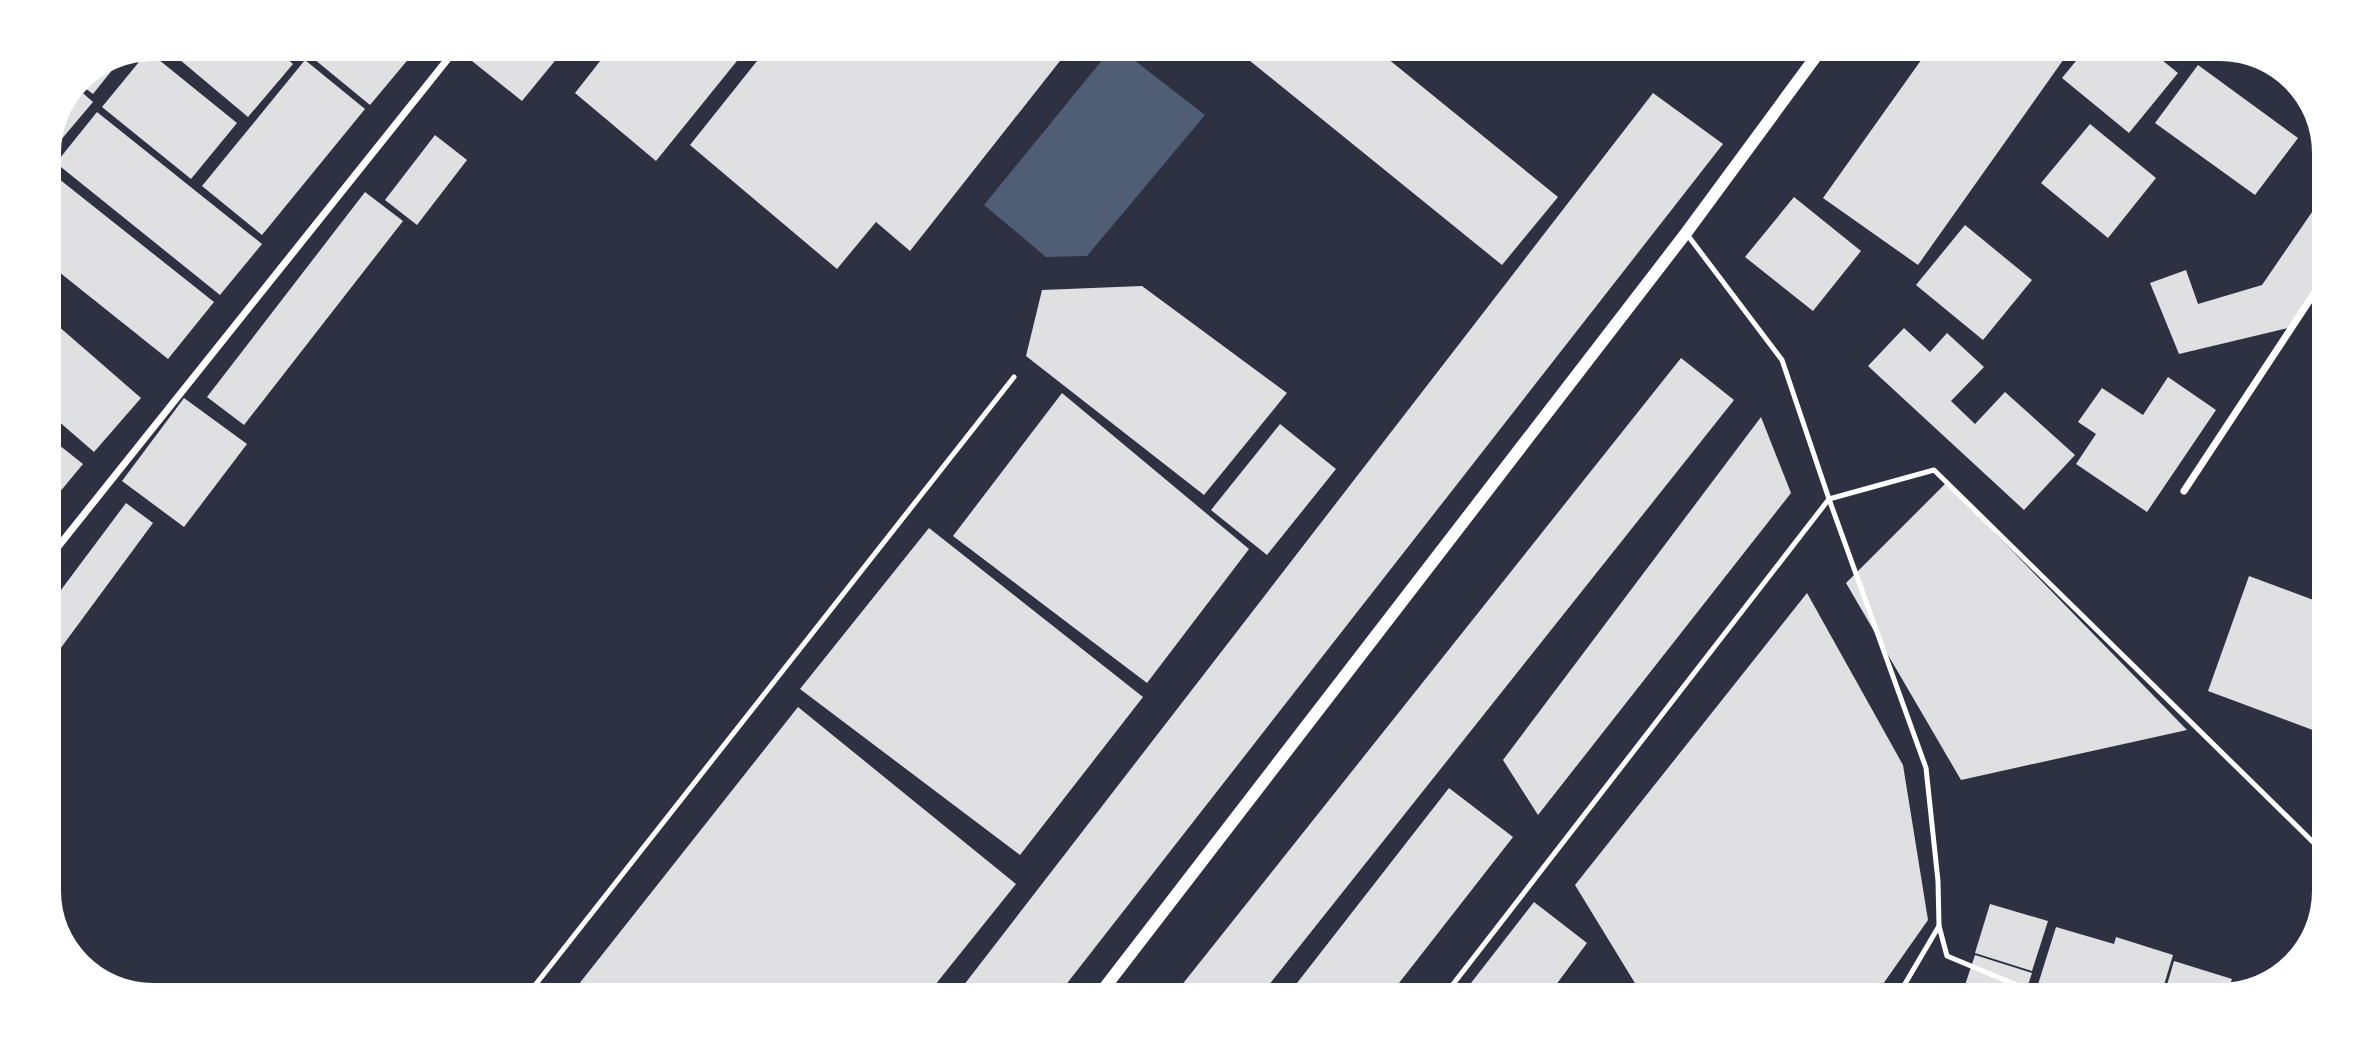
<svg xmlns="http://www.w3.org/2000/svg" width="2373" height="1044" font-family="Karla,sans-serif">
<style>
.water{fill:#4f5d75}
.building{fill:#e0e0e3}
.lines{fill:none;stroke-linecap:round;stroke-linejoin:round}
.service{stroke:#fff;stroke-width:5}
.minor{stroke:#fff;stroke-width:7}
.tertiary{stroke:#fff;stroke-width:12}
</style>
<rect width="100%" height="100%" fill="#2d3142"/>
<path class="water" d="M1108 53H1125L1205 115 1087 256 1046 257 984 205Z"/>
<g class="building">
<path d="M167 49H276L293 64 248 117Z"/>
<path d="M303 50H416L370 105Z"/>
<path d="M473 50H545L563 51 522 101 467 57Z"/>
<path d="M148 51 237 123 191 179 102 107Z"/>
<path d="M608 51H745L656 161 575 93Z"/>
<path d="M765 51 1067 52 910 251 876 222 837 269 690 145Z"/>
<path d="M1247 53 1382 54 1558 197 1502 265 1244 56Z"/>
<path d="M1924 56H2066L1918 265 1823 198Z"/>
<path d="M2080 56H2157L2178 73 2129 133 2062 78Z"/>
<path d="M305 60 365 109 262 235 202 186Z"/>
<path d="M117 64 93 94 78 83 80 79Z"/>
<path d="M2198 65 2298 138 2255 195 2155 123Z"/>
<path d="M76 87 93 102 49 154V147Z"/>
<path d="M1653 93 1723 144 1061 991 960 990Z"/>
<path d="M97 112 262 244 220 295 56 163Z"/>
<path d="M2090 124 2156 178 2108 238 2041 183Z"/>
<path d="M435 135 467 160 417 225 385 200Z"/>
<path d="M49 171 214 302 168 359 49 264Z"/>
<path d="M365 192 403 221 244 425 207 397Z"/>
<path d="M2323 196 2322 285 2296 326 2179 354 2150 283 2186 270 2198 304 2262 285Z"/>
<path d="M1794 197 1861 251 1813 311 1745 257Z"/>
<path d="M1965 225 2032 280 1983 340 1916 285Z"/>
<path d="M1142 286 1287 393 1204 495 1026 356 1042 290Z"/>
<path d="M49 318 141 398 94 452 49 413Z"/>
<path d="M1904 328 1930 352 1947 333 1984 367 1951 401 1975 424 2005 392 2075 455 2024 510 1868 366Z"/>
<path d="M1681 358 1734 400 1264 991H1177Z"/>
<path d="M2168 377 2216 410 2147 512 2076 464 2096 434 2078 422 2102 388 2143 415Z"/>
<path d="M1062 393 1249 549 1147 683 953 536Z"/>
<path d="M184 398 247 444 184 527 122 481Z"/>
<path d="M1761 417 1791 493 1538 815 1503 760Z"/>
<path d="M1280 424 1336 469 1267 555 1211 510Z"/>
<path d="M49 437 83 464 49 505Z"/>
<path d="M1946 483 2187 730 1961 780 1846 583Z"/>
<path d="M126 503 153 523 49 664V606Z"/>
<path d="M929 528 1143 697 1020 855 800 689Z"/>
<path d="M2249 576 2319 602 2318 732 2208 691Z"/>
<path d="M1807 593 1903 765 1928 920 1876 994 1641 993 1575 885Z"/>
<path d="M798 707 1016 884 931 990 575 989Z"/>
<path d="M1449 788 1513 837 1392 992H1290Z"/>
<path d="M1534 902 1587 943 1550 993 1464 992Z"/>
<path d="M1990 904 2048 921 2032 971 1975 953Z"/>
<path d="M2056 927 2114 944 2116 937 2173 955 2161 995H2126L2101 987 2097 995 2035 994Z"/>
<path d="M1975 955 2032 973 2025 994H1962Z"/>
<path d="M2174 961 2232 979 2227 993 2220 995H2164Z"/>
</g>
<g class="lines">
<g class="service">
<path d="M1686 233 1782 360 1829 499 1926 768 1938 881 1939 926 1899 994"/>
<path d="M1939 926 1947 956 2038 994"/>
<path d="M532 989 1014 377"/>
<path d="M1447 992 1829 499 1934 470 2317 846"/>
</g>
<g class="minor">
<path d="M2184 491 2323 280"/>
<path d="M49 558 455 50"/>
</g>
<path class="tertiary" d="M1102 991 1686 233 1817 55"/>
</g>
<path d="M0 0H2373V1044H0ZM153 61H2220A92 92 0 0 1 2312 153V891A92 92 0 0 1 2220 983H153A92 92 0 0 1 61 891V153A92 92 0 0 1 153 61Z" fill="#fff" fill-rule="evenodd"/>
</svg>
